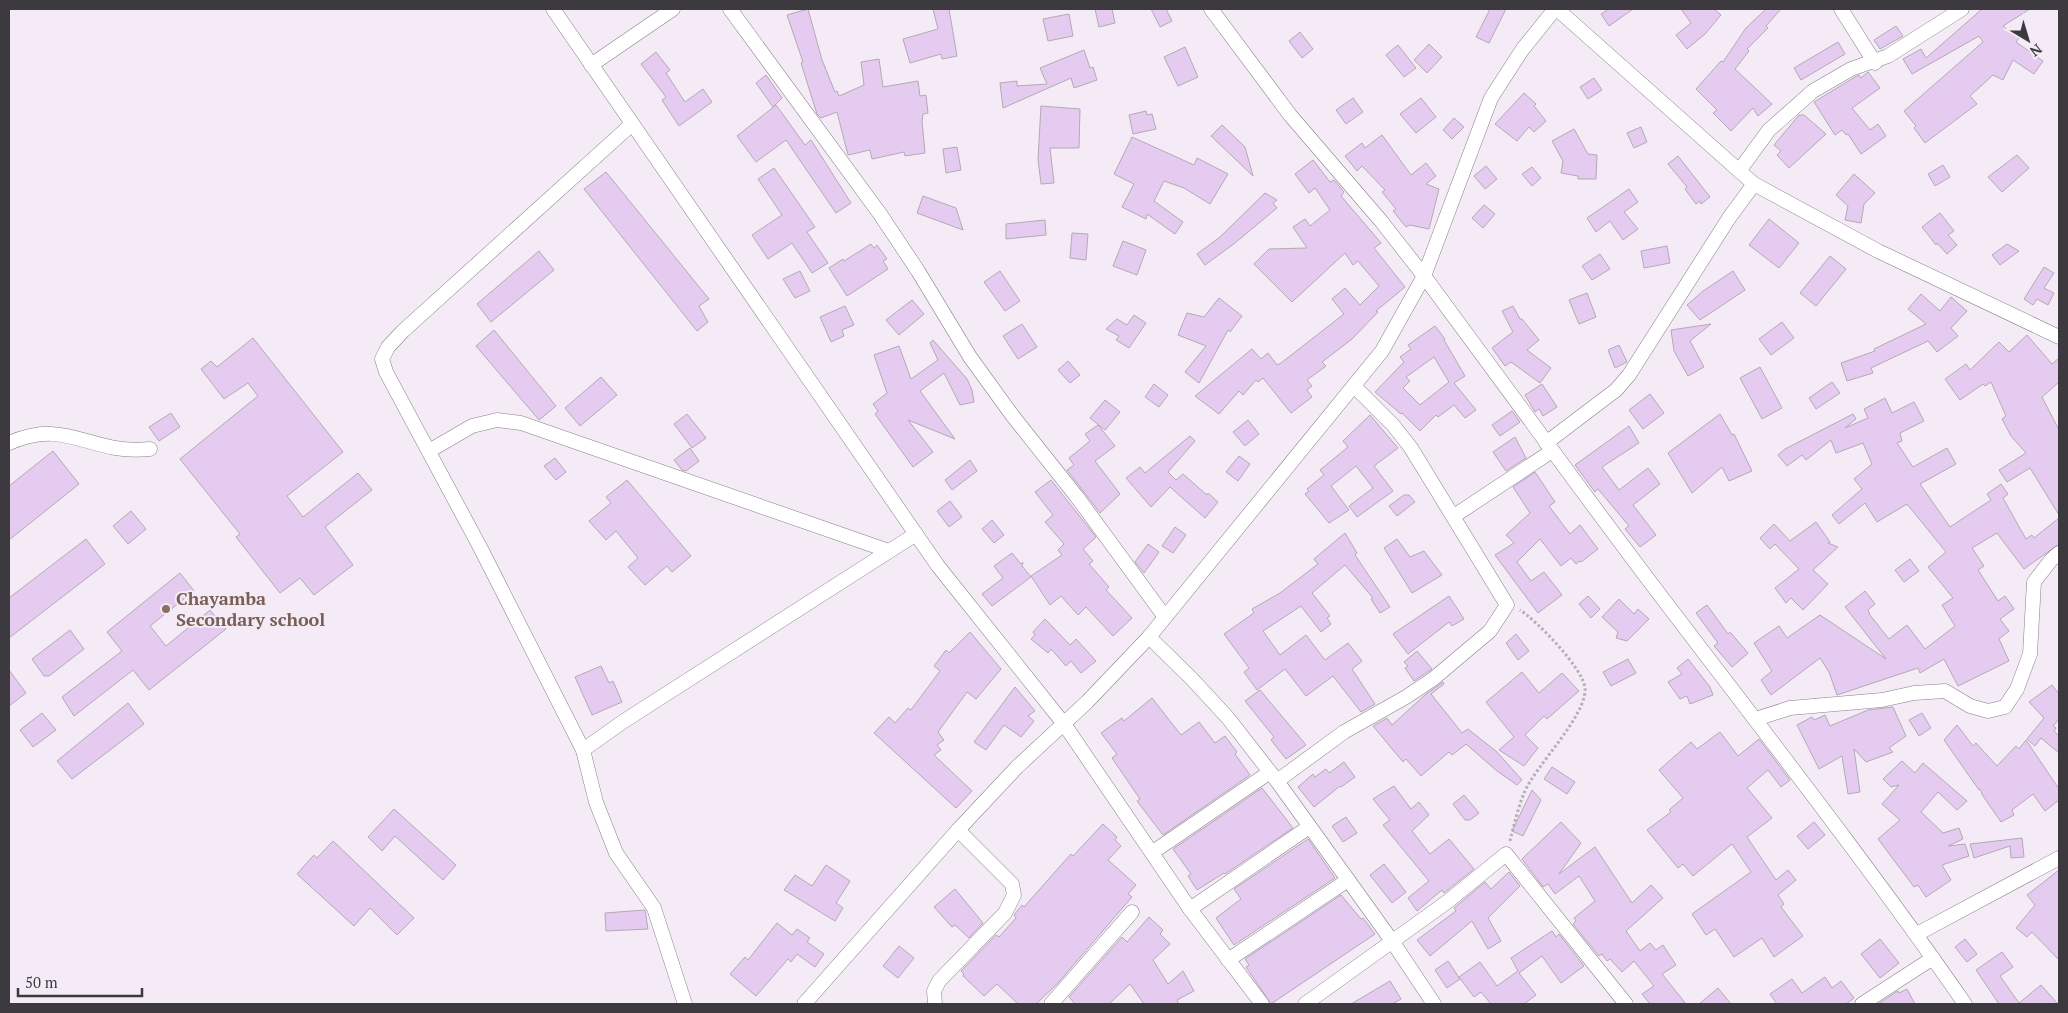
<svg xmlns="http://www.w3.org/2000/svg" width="2068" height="1013" font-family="'PT Serif',serif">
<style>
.building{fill:#e5cbef;stroke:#b2aab5;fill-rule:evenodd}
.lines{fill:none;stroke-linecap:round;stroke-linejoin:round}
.minor-casing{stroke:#877f8a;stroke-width:15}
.path{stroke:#b4adb7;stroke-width:3;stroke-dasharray:2.5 2.5;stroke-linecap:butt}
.minor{stroke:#fff;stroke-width:14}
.education-dot{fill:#8d6e63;stroke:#f4ebf7;stroke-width:2}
.labels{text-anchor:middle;stroke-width:4;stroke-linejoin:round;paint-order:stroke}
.education-label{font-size:18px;font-weight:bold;fill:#785e54;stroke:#f4ebf7;text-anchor:start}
</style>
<rect width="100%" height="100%" fill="#f4ebf7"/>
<g class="building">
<path d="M808 9 822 60 835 92 837 91 839 96 864 85 861 62 879 59 883 87 918 81 920 96 926 95 928 113 923 114 922 121 925 153 905 156 904 152 872 159 870 150 848 155 837 112 821 118 817 114 801 63 803 62 787 15Z"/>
<path d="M933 9H949L957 56 942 59 941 54 910 63 903 39 938 29Z"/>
<path d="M1095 9H1112L1115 23 1099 27Z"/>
<path d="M1151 9H1166L1172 21 1160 27Z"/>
<path d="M1490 9H1506L1489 43 1476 37Z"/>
<path d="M1609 9H1633L1609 26 1601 14Z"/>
<path d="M1681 9H1714L1721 15 1705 34 1687 49 1676 35 1691 23Z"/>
<path d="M1766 9H1781L1766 26 1768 28 1747 49 1749 51 1735 69 1772 104 1758 116 1753 108 1731 131 1713 113 1717 110 1696 89 1721 61 1723 62 1746 28Z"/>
<path d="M1982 9H2030L2003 26 2019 38 2016 42 2043 61 2034 74 2013 60 2003 80 1993 75 1970 96 1977 104 1925 143 1914 128 1916 126 1904 111 1983 42 1979 36 1912 74 1903 59 1921 49 1926 58Z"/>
<path d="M1069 14 1073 36 1048 41 1043 19Z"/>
<path d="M1896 26 1903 36 1880 49 1874 40Z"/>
<path d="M1300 32 1313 49 1302 58 1289 41Z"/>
<path d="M1838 42 1845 54 1801 80 1794 68Z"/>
<path d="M1429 44 1442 57 1427 73 1414 60Z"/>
<path d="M1398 45 1416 68 1404 77 1386 55Z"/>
<path d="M1185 47 1198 77 1178 86 1164 57Z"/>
<path d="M1084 50 1090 68 1093 67 1097 80 1074 88 1071 78 1003 108 1000 83 1017 81V86L1047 84 1040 68Z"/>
<path d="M656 52 670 70 666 73 685 102 703 89 712 102 679 126 662 100 666 97 641 64Z"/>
<path d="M1868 72 1880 88 1852 108 1870 130 1878 124 1886 136 1861 154 1848 134 1846 135 1842 130 1835 135 1814 102 1855 77 1859 75 1861 78Z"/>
<path d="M766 75 782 98 773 107 756 83Z"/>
<path d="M1594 78 1602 90 1588 99 1580 87Z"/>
<path d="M1524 93 1536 104 1534 106 1546 121 1534 132 1529 127 1517 141 1495 124Z"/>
<path d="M1353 98 1363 112 1346 124 1336 110Z"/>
<path d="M1421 98 1436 117 1416 133 1400 114Z"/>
<path d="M776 105 805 145 811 140 851 203 836 213 786 140 756 162 737 136Z"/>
<path d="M1041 106 1080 109 1079 148H1050L1054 183 1041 184 1038 159Z"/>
<path d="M1146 111 1147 115 1152 114 1156 129 1133 134 1129 115Z"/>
<path d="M1799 115H1804L1826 134 1789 168 1777 155 1781 151 1774 145Z"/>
<path d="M1454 118 1464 127 1452 139 1443 130Z"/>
<path d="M1222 125 1245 147 1253 176 1211 136Z"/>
<path d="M1641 127 1647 142 1634 148 1627 133Z"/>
<path d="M1574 129 1588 154 1597 155 1596 179H1578V176L1561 173 1563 161 1552 141Z"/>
<path d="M1382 135 1411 175 1426 163 1436 176 1426 184 1439 189 1429 229 1410 225 1406 227 1393 211 1396 209 1382 192 1385 190 1362 166 1357 171 1345 156 1362 143 1365 148Z"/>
<path d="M1132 137 1194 165 1197 158 1228 174 1210 204 1184 188 1164 181 1154 201 1183 222 1175 234 1147 214 1146 219 1122 207 1134 184 1114 174Z"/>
<path d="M957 147 961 170 946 173 943 149Z"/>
<path d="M2017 155 2029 168 2002 192 1988 177Z"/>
<path d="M1678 156 1710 197 1701 204 1700 201 1696 204 1685 189 1687 187 1668 164Z"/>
<path d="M1313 160 1330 182 1334 180 1344 192 1341 196 1381 243 1374 248 1405 287 1376 311 1378 312 1352 339 1322 362 1326 366 1307 380 1312 386 1307 390 1312 397 1291 413 1263 378 1258 382 1256 380 1243 395 1239 391 1219 414 1195 396 1252 349 1261 359 1268 353 1277 365 1281 363 1344 314 1332 299 1345 288 1360 305 1379 286 1358 261 1353 265 1345 253 1292 302 1254 264 1269 249 1307 248 1293 227 1305 219 1310 226 1330 210 1315 188 1309 193 1295 174Z"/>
<path d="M1943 165 1950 177 1935 186 1928 174Z"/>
<path d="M1486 166 1497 179 1485 189 1474 176Z"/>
<path d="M1532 167 1541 178 1532 186 1522 174Z"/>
<path d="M774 168 815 227 807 232 828 263 812 273 792 243 768 259 752 235 782 215 758 179Z"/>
<path d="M606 172 709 299 699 306 708 322 697 331 584 189Z"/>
<path d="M1854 174 1875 193 1864 204 1861 223 1845 220 1848 206 1836 195Z"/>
<path d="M1629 189 1638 202 1624 212 1638 229 1623 240 1610 221 1596 232 1587 218Z"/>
<path d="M1265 193 1277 200 1273 203 1277 208 1235 243 1205 265 1197 254 1220 237Z"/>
<path d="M923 196 956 208 963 230 917 213Z"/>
<path d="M1484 205 1495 214 1483 228 1472 218Z"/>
<path d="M1940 213 1954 231 1948 235 1957 245 1947 254 1937 243 1936 245 1922 227Z"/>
<path d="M1769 219 1799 243 1779 268 1749 245Z"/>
<path d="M1045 220 1046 235 1006 239V224Z"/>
<path d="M1072 233 1088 234 1086 260 1070 258Z"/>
<path d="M1123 241 1146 250 1137 275 1113 266Z"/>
<path d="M871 244 874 248 877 245 887 259 883 261 888 269 847 296 829 268 843 259 844 261Z"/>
<path d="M2007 244 2019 251 2000 265 1992 255Z"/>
<path d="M1667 246 1670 263 1644 268 1641 251Z"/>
<path d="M539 251 554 270 491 322 477 304Z"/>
<path d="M1600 254 1610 269 1592 280 1582 266Z"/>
<path d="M1830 256 1846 269 1816 306 1800 293Z"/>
<path d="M2044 267 2054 273 2044 288 2054 293 2048 305 2037 299 2033 305 2024 299Z"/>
<path d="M800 271 810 291 795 298 783 279Z"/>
<path d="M1000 271 1020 301 1005 311 984 282Z"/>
<path d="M1733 271 1745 290 1700 320 1687 305 1703 291Z"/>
<path d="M1587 293 1596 317 1579 324 1569 300Z"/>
<path d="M1921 294 1940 311 1951 297 1967 311 1951 328 1958 336 1937 352 1928 341 1871 368 1873 373 1847 381 1841 363 1875 351 1874 349 1926 324 1908 309Z"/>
<path d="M1219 298 1242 316 1230 332 1228 330 1199 383 1185 372 1206 346 1178 335 1187 313 1204 317Z"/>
<path d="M912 300 924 314 899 335 886 320Z"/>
<path d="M845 306 854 325 842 330 844 336 831 342 820 317Z"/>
<path d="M1513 306 1520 319H1522L1539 340 1527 350 1551 368 1540 383 1511 362 1505 366 1492 348 1513 332 1502 311Z"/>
<path d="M1134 315 1146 323 1129 348 1116 340 1119 336 1106 329 1117 319 1127 325Z"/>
<path d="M1782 322 1794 338 1771 355 1759 339Z"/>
<path d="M1022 324 1037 347 1018 359 1003 336Z"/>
<path d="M1711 324 1690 341 1704 367 1688 376 1674 351 1671 330Z"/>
<path d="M1435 326 1445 339 1444 340 1465 376 1454 383 1476 410 1465 418 1454 405 1438 417 1436 415 1420 431 1402 413 1401 414 1375 392 1404 362 1400 357 1411 349 1408 345ZM1434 357 1449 382 1420 405 1403 388 1410 381 1406 377Z"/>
<path d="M494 330 556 406 539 420 476 346Z"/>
<path d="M2027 335 2052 364 2059 358V382L2042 397 2059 430V515L2030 468 2007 482 1999 470 2026 453 2011 436 2002 419 2006 416 1991 382 1985 386 1983 384 1960 400 1945 379 1966 364 1970 370 1999 342 2009 352Z"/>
<path d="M253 338 343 452 287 496 303 517 358 473 372 490 325 527 353 565 314 595 300 578 280 593 236 537 240 534 180 459 258 396 248 383 224 399 201 369 211 361 217 367Z"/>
<path d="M933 340 967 379 972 390 974 402 960 405 944 373 920 391 955 439 908 420 933 452 913 467 875 414 878 411 873 404 887 393 874 355 899 346 911 379 938 360 930 343Z"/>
<path d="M1619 345 1627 362 1615 368 1608 350Z"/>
<path d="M1068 361 1080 375 1070 383 1058 370Z"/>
<path d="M1760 367 1782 408 1762 419 1740 378Z"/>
<path d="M601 377 617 395 580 426 565 408Z"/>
<path d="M1832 382 1840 393 1816 409 1809 398Z"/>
<path d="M1154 384 1168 395 1159 407 1145 397Z"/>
<path d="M1542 384 1557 407 1543 416 1539 409 1535 412 1525 395Z"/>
<path d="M1650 394 1664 413 1643 429 1629 410Z"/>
<path d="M1885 398 1892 413 1914 402 1924 421 1900 433 1902 441 1897 443 1913 467 1947 448 1956 464 1920 484 1950 527 1991 500 1987 494 2001 484 2008 494 2003 498 2026 539 2032 535 2034 538 2059 518V544L2024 569 1997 533 1972 548 1984 566 1978 570 1998 601 2005 596 2014 609 2000 619 2009 631 1999 639 2009 661 1958 686 1944 659 1920 673 1918 668 1837 695 1829 672 1820 658 1771 695 1761 680 1772 671 1754 643 1779 626 1787 638 1820 615 1886 659 1845 607 1865 591 1875 604 1868 610 1870 615 1889 639 1907 625 1925 649 1955 626 1942 605 1953 598 1928 567 1946 552 1907 504 1877 522 1865 503 1839 524 1832 515 1862 489 1854 479 1872 464 1863 443 1836 453 1831 440 1806 460 1802 455 1787 466 1778 455 1785 449 1853 414 1856 419 1845 428 1868 418 1864 409Z"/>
<path d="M1105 400 1120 412 1105 430 1090 418Z"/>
<path d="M1512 411 1520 422 1500 436 1492 425Z"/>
<path d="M171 413 180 427 159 441 149 427Z"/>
<path d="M687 414 706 438 692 448 674 424Z"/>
<path d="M1720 414 1732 435 1734 434 1752 471 1729 481 1722 467 1692 493 1668 453Z"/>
<path d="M1370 415 1398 448 1374 466 1393 491 1357 517 1349 506 1373 488 1356 466 1331 486 1349 510 1329 523 1305 494 1309 491 1307 489 1324 475 1320 470 1348 447 1343 441Z"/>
<path d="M1248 420 1259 434 1245 446 1233 432Z"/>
<path d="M1098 425 1115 446 1095 461 1120 494 1100 513 1067 470 1074 465 1069 458 1090 441 1085 434Z"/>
<path d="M1629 426 1639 443 1602 467 1619 490 1648 468 1660 484 1633 505 1656 535 1640 547 1625 529 1629 526 1598 489 1595 492 1575 465Z"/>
<path d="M1190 436 1195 441 1168 472 1176 480 1183 474 1207 495 1208 493 1218 502 1205 518 1170 487 1151 507 1126 478 1140 467 1145 473Z"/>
<path d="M1515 437 1526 458 1506 471 1493 452Z"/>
<path d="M690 448 699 461 686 471 682 470 674 460Z"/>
<path d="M53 451 79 484 9 540V486Z"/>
<path d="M1239 456 1250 464 1238 481 1226 472Z"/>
<path d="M555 458 566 472 556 480 544 466Z"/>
<path d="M970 460 977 471 952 490 945 480Z"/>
<path d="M1535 472 1555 502 1549 506 1570 534 1580 525 1598 549 1581 562 1580 561 1576 564 1571 558 1561 566 1540 539 1517 562 1531 581 1544 572 1562 595 1538 613 1495 555 1514 543 1506 535 1530 513 1513 487Z"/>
<path d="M627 480 691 556 672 572 667 566 645 585 628 567 638 558 616 531 606 540 589 521 611 503 606 497Z"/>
<path d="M1051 480 1096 537 1083 549 1093 561 1089 564 1109 587 1106 590 1132 618 1113 636 1086 607 1078 615 1061 596 1050 605 1031 576 1062 555 1058 550 1064 544 1045 522 1053 515 1035 492Z"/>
<path d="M1404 495H1409L1415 502 1397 516 1389 506Z"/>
<path d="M950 501 962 517 949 527 937 511Z"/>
<path d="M131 511 146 529 128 544 113 526Z"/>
<path d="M992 520 1004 535 994 543 982 529Z"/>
<path d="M1816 522 1830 542 1828 543 1838 547 1813 570 1828 584 1803 610 1791 598 1786 603 1775 588 1799 569 1775 544 1770 549 1760 538 1774 524 1790 541Z"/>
<path d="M1175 527 1186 535 1173 553 1162 546Z"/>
<path d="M1345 533 1357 553 1355 555 1390 607 1380 613 1371 599 1373 598 1345 565 1312 593 1330 616 1327 618 1331 624 1321 632 1301 606 1263 631 1280 655 1306 635 1325 660 1348 643 1362 661 1352 669 1375 704 1361 712 1333 676 1306 696 1285 669 1257 690 1244 672 1249 668 1224 634 1254 613 1252 609 1280 593 1318 564 1314 559Z"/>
<path d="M86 539 105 564 9 638V598Z"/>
<path d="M1397 539 1410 557 1424 551 1442 575 1412 593 1384 548Z"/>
<path d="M1148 544 1159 552 1144 573 1135 562Z"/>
<path d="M1012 553 1021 564 1023 562 1022 566 1031 577 992 606 982 594 1003 578 994 566Z"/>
<path d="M1910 559 1919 571 1904 582 1895 570Z"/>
<path d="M180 573 194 591 150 626 166 646 210 610 226 629 149 690 133 670 74 716 62 697 122 651 107 632Z"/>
<path d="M1449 596 1464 619 1452 626 1449 622 1408 654 1393 634Z"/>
<path d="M1588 596 1600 609 1591 618 1579 604Z"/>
<path d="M1619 599 1634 614 1638 609 1649 619 1627 641 1616 638 1618 632 1602 617Z"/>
<path d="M1707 605 1728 634 1730 632 1748 653 1732 667 1714 646 1718 643 1696 613Z"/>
<path d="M1045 619 1070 645 1076 639 1096 661 1081 673 1071 661 1066 666 1051 649 1048 653 1031 639 1035 635 1033 632Z"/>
<path d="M70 630 84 649 49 676H44L32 659Z"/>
<path d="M970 632 1001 669 976 699 967 692 938 732 944 740 937 745 941 750 934 755 972 791 956 808 874 733 889 717 895 723 908 708 911 710 940 671 934 666 946 650 949 653Z"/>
<path d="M1516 634 1529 651 1518 660 1506 643Z"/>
<path d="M1417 651 1432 669 1414 681 1405 668 1408 666 1404 662Z"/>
<path d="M1628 659 1636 673 1611 686 1603 672Z"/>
<path d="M1688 659 1710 687 1713 695 1690 704 1687 696 1680 699 1668 682 1682 674 1677 668Z"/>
<path d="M601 666 609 683 613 681 622 702 592 715 575 677Z"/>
<path d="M9 670 26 693 9 706Z"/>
<path d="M1522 672 1539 693 1562 673 1579 691 1547 719 1544 716 1525 735 1538 748 1524 766 1499 750 1514 737 1486 702Z"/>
<path d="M1443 682 1444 684 1431 694 1462 733 1468 729 1497 752 1522 780 1517 785 1497 771 1466 744 1452 755 1449 752 1421 776 1406 759 1403 762 1373 726 1387 718 1392 725 1425 695Z"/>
<path d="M2052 685 2059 694V719L2053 726 2056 728 2054 731 2059 736V753L2041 738 2035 746 2027 739 2044 718 2029 702Z"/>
<path d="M1015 687 1035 711 1028 716 1034 721 1021 737 1004 725 986 750 974 742Z"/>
<path d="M1260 690 1306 745 1286 759 1271 740 1274 737 1245 701Z"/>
<path d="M1152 698 1181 735 1199 722 1215 743 1225 736 1237 752 1235 754 1250 775 1163 835 1137 801 1140 799 1112 758 1117 754 1101 733 1122 718 1124 721Z"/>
<path d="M128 703 144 724 72 779 57 761Z"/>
<path d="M1893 707 1906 736 1889 748 1893 752 1866 762 1854 749 1860 792 1848 794 1842 756 1819 769 1797 725 1812 717 1814 720 1825 715 1830 726 1868 710Z"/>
<path d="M42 713 56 730 33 747 20 730Z"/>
<path d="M1922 713 1931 728 1919 736 1909 720Z"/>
<path d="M1957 725 1973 746 1976 743 1997 766 2016 746 2019 749 2026 740 2059 789V800L2045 811 2033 794 2012 810 2014 815 2001 822 1983 796 1980 789 1979 790 1944 740Z"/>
<path d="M1720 732 1738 756 1759 739 1790 780 1781 787 1768 770 1747 788 1772 818 1747 837 1776 880 1788 870 1796 880 1778 895 1784 904 1781 907 1803 936 1774 957 1762 938 1734 957 1715 929 1706 935 1692 914 1751 872 1732 844 1693 876 1683 864 1678 868 1647 830 1671 812 1669 810 1683 798 1659 770 1691 742 1697 749Z"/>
<path d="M1902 761 1915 773 1923 763 1967 801 1957 810 1938 792 1921 812 1943 833 1959 828 1963 839 1948 846 1965 844 1969 856 1942 865 1951 880 1926 897 1918 885 1914 887 1878 839 1900 820 1882 804 1899 785 1891 787 1883 779Z"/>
<path d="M1344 762 1355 777 1341 787 1340 786 1314 807 1298 787 1313 774 1315 777 1326 769 1329 773Z"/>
<path d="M1552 767 1575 782 1567 794 1544 779Z"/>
<path d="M1394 786 1411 809 1419 802 1429 815 1412 831 1430 854 1449 839 1474 869 1444 893 1442 890 1417 911 1408 898 1429 881 1383 825 1390 820 1373 799Z"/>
<path d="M1262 788 1293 828 1225 874 1224 873 1197 890 1188 876 1191 874 1173 849Z"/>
<path d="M1532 790 1541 800 1523 836 1512 831Z"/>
<path d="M1464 795 1479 813 1470 820H1465L1453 804Z"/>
<path d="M394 809 456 865 443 880 395 836 382 851 368 837Z"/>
<path d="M1346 817 1357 833 1343 842 1332 826Z"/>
<path d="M1561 822 1581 843 1559 874 1595 847 1632 903 1651 885 1663 898 1626 931 1640 951 1650 943 1656 950 1663 945 1676 965 1662 974 1686 1004H1650L1642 994 1654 986 1634 961 1622 972 1610 959 1607 961 1602 954 1599 956 1573 924 1576 921 1574 918 1595 901 1579 876 1555 894 1548 884 1543 887 1522 859Z"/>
<path d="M1814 822 1825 835 1808 849 1797 836Z"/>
<path d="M1103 824 1117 837 1115 840 1121 846 1108 860 1136 885 1128 894 1132 897 1057 984 1036 1004H1018L997 984 984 996 963 976 964 974 961 971 996 935 999 937 1016 918 1014 915 1022 905 1024 907 1062 864 1071 854 1073 856Z"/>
<path d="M2022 838 2024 857 2011 858 2010 846 1974 858 1970 844Z"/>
<path d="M1308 839 1335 878 1234 945 1216 918 1241 899 1234 889Z"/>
<path d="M333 841 414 918 397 935 370 908 354 926 297 874 314 855 317 858Z"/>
<path d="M1384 864 1406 892 1392 903 1370 875Z"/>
<path d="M826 865 850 881 836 903 843 908 835 921 784 890 795 875 812 886Z"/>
<path d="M2059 870V960L2032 932 2027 937 2016 928 2035 905 2027 895Z"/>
<path d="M1509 872 1520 886 1488 918 1501 941 1488 949 1472 921 1430 956 1417 940 1456 911 1454 908 1485 882 1491 889Z"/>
<path d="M955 889 983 923 969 938 955 925 952 927 934 907Z"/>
<path d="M1341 895 1361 919 1363 918 1375 934 1271 1004 1246 967 1249 965 1245 959Z"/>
<path d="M645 910 648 929 606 931 605 913Z"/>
<path d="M1149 917 1163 930 1160 934 1170 944 1153 960 1168 984 1183 971 1194 991 1177 1000 1179 1004H1144L1130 984 1109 1004H1075L1069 997 1122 937 1127 942Z"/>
<path d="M777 923 792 935 797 929 810 938 807 942 824 954 815 967 797 954 791 962 788 959 756 996 730 974 745 957 748 960Z"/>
<path d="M1552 931 1556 937 1559 934 1584 966 1561 983 1542 956 1519 973 1536 995 1524 1004H1491L1481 992 1474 997 1459 977 1480 962 1497 986 1518 971 1511 958Z"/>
<path d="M1880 939 1899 963 1880 978 1861 954Z"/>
<path d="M1965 939 1977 954 1967 962 1955 947Z"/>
<path d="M899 946 914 958 898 978 883 966Z"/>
<path d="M2002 952 2013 967 2000 976 2019 1003 2041 985 2058 1004H1999L1976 970Z"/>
<path d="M1448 961 1460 979 1447 988 1435 970Z"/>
<path d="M1825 977 1832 988 1841 981 1854 998 1846 1004H1777L1770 994 1792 979 1802 993Z"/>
<path d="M1390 981 1401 999 1392 1004H1351Z"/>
<path d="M1718 988 1731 1004H1699Z"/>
<path d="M1907 989 1915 1004H1878L1898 991 1899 993Z"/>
</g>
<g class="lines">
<defs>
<g id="minor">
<path d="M553 9 938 566 1064 724 1190 909 1262 1004"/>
<path d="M730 9 880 214 918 271 970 357 1012 415 1077 497 1165 617"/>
<path d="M1555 9 1522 50 1491 98 1424 276C1494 371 1564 467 1635 562 1746 709 1860 853 1965 1004"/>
<path d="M1557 9 1754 184 1878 251 2059 337"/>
<path d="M1841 9 1875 63"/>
<path d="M591 65 673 9"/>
<path d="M632 124 403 331 388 347 382 359 386 372 481 549 583 750 596 802 616 853 654 908 685 1004"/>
<path d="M1739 171 1769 130 1813 91 1851 69 1888 56 1962 9"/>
<path d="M9 443C53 424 72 439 115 448 127 450 139 450 150 449"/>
<path d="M1546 443 1616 390 1629 375 1729 218 1754 184"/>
<path d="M429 451 472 426 497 420 521 423 889 551"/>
<path d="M1454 516 1552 451"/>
<path d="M1149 637 1191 678 1228 718 1277 781 1392 941 1434 1004"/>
<path d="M1756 719 1790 708 1882 700 1914 693 1945 691 1970 706 1988 711 2005 707 2017 689 2030 654 2034 582 2051 560 2059 553"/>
<path d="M583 750 624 721 916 534"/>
<path d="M1277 781 1344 732 1406 697 1433 679 1490 631 1507 605 1411 448 1393 425 1354 386"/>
<path d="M1153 852 1270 772"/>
<path d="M1190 909 1309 827"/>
<path d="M1917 934 2059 858"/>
<path d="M1228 960 1348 880"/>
<path d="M804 1004 958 830 1017 767 1087 702 1149 637 1382 351 1424 276 1381 221 1290 115 1211 9"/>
<path d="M935 1004 934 991 939 981 1005 913 1014 895 1012 884 958 830"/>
<path d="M1051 1004 1132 912"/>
<path d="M1305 1004 1447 902 1506 854 1626 1004"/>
<path d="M1862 1004 1933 958"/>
</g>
</defs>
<use href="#minor" class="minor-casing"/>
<path class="path" d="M1510 841C1514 825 1518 808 1524 793 1535 766 1587 716 1585 688 1583 668 1537 621 1520 610"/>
<use href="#minor" class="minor"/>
</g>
<circle class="education-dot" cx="166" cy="609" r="5"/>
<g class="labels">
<g class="education-label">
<text x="176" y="605">Chayamba<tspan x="176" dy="21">Secondary school</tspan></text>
</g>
</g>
<rect width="2068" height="1013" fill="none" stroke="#3d3a3f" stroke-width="20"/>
<g transform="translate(2028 40) rotate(142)" stroke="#f4ebf7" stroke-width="4" paint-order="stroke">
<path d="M0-4L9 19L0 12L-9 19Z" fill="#3d3a3f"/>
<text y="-8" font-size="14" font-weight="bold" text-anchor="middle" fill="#3d3a3f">N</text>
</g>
<path d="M18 988v8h124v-8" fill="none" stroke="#3d3a3f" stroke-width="2.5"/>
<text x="25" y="988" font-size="15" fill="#3d3a3f" stroke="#f4ebf7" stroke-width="4" paint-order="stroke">50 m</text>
</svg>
